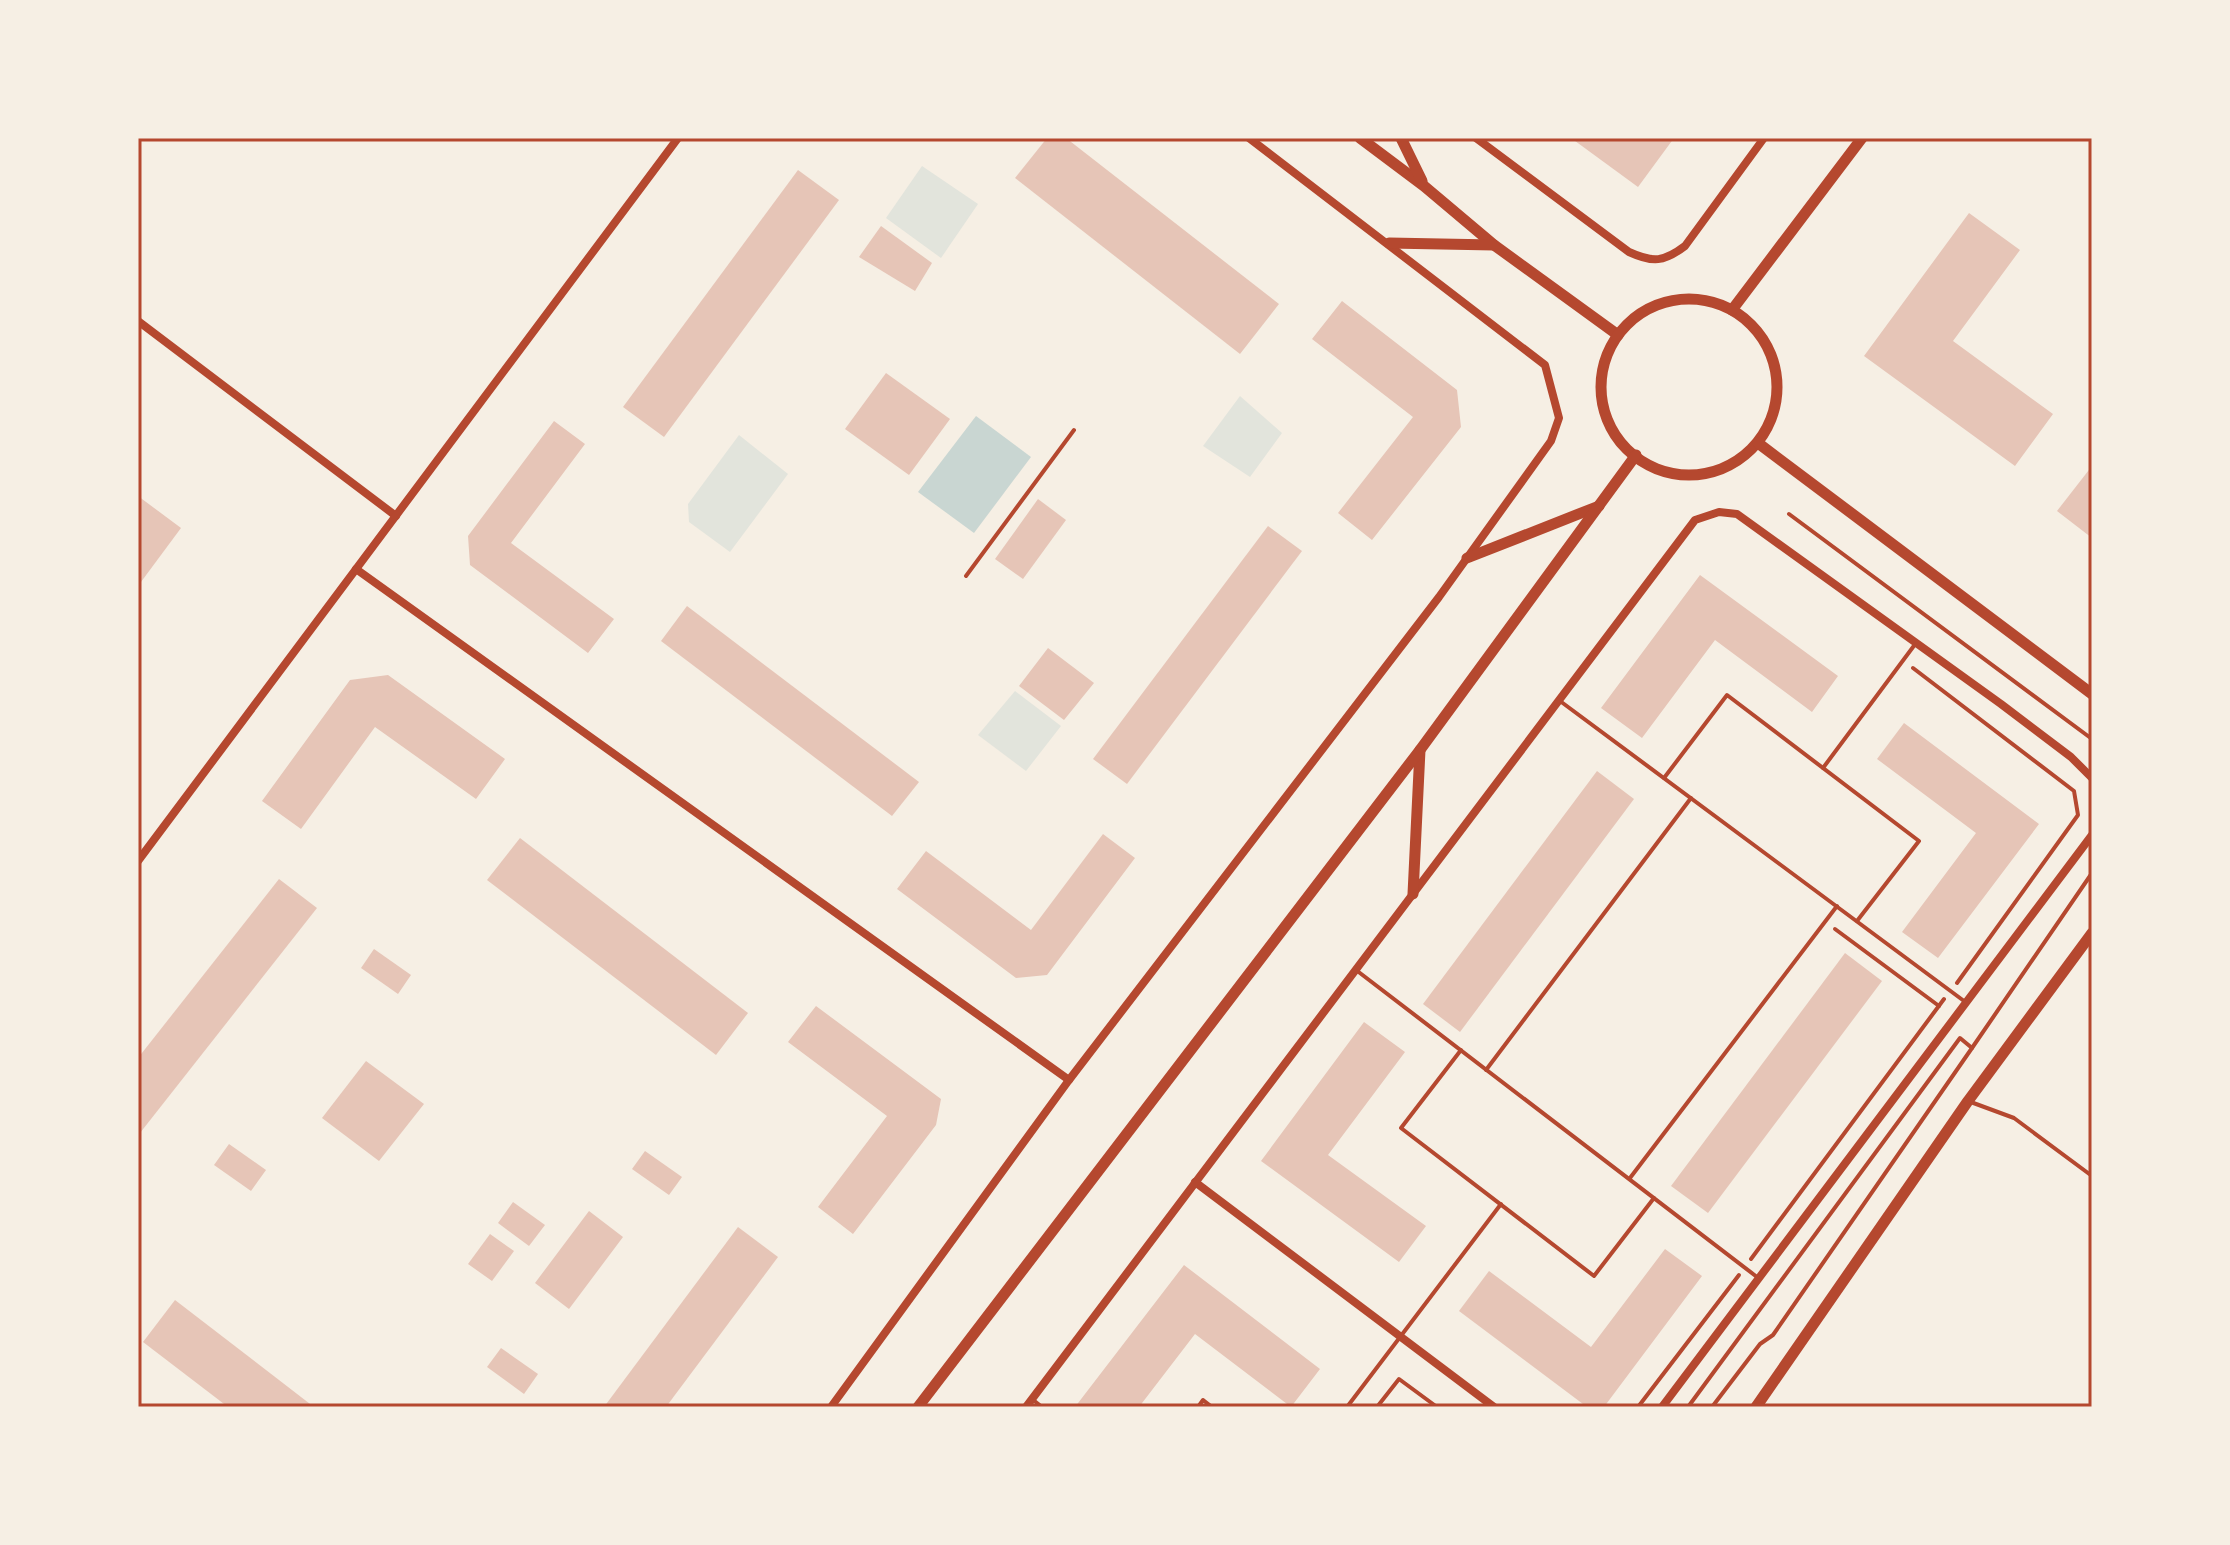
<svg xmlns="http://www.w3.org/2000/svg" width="2230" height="1545" font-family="Rubik,sans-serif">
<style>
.green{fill:#e2e4dc}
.water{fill:#c9d6d2}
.building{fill:#e6c5b7}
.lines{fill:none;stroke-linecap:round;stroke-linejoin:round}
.path{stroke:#b5482f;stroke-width:4}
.service{stroke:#b5482f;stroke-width:4}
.minor{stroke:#b5482f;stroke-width:8}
.tertiary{stroke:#b5482f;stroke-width:11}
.neatline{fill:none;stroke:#b5482f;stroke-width:3}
</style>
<rect width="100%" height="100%" fill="#f6efe4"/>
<g class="green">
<path d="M922 166 978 204 941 258 886 218Z"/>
<path d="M1240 396 1282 433 1250 477 1203 446Z"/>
<path d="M739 435 788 474 730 552 689 522 688 504Z"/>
<path d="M1015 691 1061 726 1026 771 978 735Z"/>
</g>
<path class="water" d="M976 416 1031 457 974 533 918 492Z"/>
<g class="building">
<path d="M1047 138H1066L1279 304 1240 354 1015 178Z"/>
<path d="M1571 138H1674L1638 187Z"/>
<path d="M798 170 839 200 664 437 623 407Z"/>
<path d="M1969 213 2020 250 1953 341 2053 414 2015 466 1864 356Z"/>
<path d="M881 226 932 263 915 291 859 257Z"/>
<path d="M1342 301 1457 390 1461 427 1372 540 1338 513 1413 417 1312 339Z"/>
<path d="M886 373 950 419 909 475 845 429Z"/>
<path d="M554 421 585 444 511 543 614 619 588 653 470 565 468 536Z"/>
<path d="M2092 466V538L2057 511Z"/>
<path d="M138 496 181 528 138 586Z"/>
<path d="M1038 499 1066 520 1023 579 995 559Z"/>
<path d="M1268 526 1302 551 1127 784 1093 759Z"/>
<path d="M1700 575 1838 676 1812 712 1715 640 1642 738 1601 708Z"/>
<path d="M687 606 919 782 892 816 661 641Z"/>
<path d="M1048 648 1094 683 1064 720 1019 686Z"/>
<path d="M388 675 505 759 476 799 375 727 301 829 262 801 350 680Z"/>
<path d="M1904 723 2039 824 1938 958 1902 932 1976 833 1877 759Z"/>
<path d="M1597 771 1634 799 1460 1032 1423 1004Z"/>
<path d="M1103 834 1135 858 1047 975 1016 978 897 889 926 851 1031 930Z"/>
<path d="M520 838 748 1013 716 1055 487 880Z"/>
<path d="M279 879 317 908 140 1133 138 1058Z"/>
<path d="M374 949 411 975 398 994 361 968Z"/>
<path d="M1845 953 1882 981 1708 1213 1671 1186Z"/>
<path d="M816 1006 941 1099 936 1125 853 1234 818 1207 887 1116 788 1042Z"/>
<path d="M1364 1022 1405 1052 1328 1155 1426 1226 1399 1262 1261 1161Z"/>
<path d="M366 1061 424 1104 379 1161 322 1118Z"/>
<path d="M229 1144 266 1170 251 1191 214 1165Z"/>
<path d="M645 1151 682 1177 669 1195 632 1169Z"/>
<path d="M513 1202 545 1225 529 1246 498 1223Z"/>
<path d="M589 1211 623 1237 569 1309 535 1283Z"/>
<path d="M738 1227 778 1257 666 1407H604Z"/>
<path d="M490 1234 514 1251 492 1281 468 1264Z"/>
<path d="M1665 1249 1702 1276 1604 1407H1587L1459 1311 1489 1271 1591 1347Z"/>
<path d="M1184 1265 1320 1369 1291 1407 1195 1334 1139 1407H1075Z"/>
<path d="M175 1300 314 1407H228L143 1342Z"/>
<path d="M501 1348 538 1374 524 1394 487 1367Z"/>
</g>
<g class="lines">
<g class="path">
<path d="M1789 514 2092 739"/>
<path d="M1913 668 2074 791 2078 815 1957 983"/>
<path d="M1835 929 1939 1006"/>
<path d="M1751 1259 1944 999"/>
<path d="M1377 1407 1399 1379 1437 1407"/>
<path d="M1638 1407 1739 1275"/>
<path d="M1688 1407 1960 1038 1972 1048 2092 873"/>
<path d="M1712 1407 1760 1344 1773 1335 1972 1048"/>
</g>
<g class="service">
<path d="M966 576 1074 430"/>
<path d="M1560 701 1964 1001"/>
<path d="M1823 768 1916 643"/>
<path d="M1664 778 1727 695 1919 841 1857 921"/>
<path d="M1356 970 1757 1277"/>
<path d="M1461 1050 1401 1128 1594 1276 1654 1198"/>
<path d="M1486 1070 1691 798"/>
<path d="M1968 1101 2014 1118 2092 1176"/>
<path d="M1630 1178 1837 906"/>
<path d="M1032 1399 1042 1407"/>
<path d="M1198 1407 1203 1400 1212 1407"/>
<path d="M1347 1407 1501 1204"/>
</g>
<g class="minor">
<path d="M1476 138 1629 252C1653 263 1664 262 1685 246L1764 138"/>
<path d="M138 321 396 516"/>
<path d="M356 569 1069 1080"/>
<path d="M138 861 678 138"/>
<path d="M1195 1182 1494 1407"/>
<path d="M831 1407 1069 1080 1439 597 1551 441 1559 418 1545 365 1249 138"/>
<path d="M1026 1407 1695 520 1719 512 1737 514 2001 704 2071 757 2092 778"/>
<path d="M1662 1407 2092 835"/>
</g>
<g class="tertiary">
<path d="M1360 138 1424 186 1494 245 1618 335"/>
<path d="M1401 138 1422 181"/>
<path d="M1389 243 1494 245"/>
<circle cx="1689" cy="387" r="88"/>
<path d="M1732 310 1862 138"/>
<path d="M1758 443 2092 694"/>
<path d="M1467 558 1599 506"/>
<path d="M1413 894 1420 750"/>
<path d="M918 1407 1420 750 1636 455"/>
<path d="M1756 1407 1968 1101 2092 933"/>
</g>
</g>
<rect width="2230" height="1545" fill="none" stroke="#f6efe4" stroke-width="280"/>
<rect x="140" y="140" width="1950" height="1265" class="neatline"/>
</svg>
